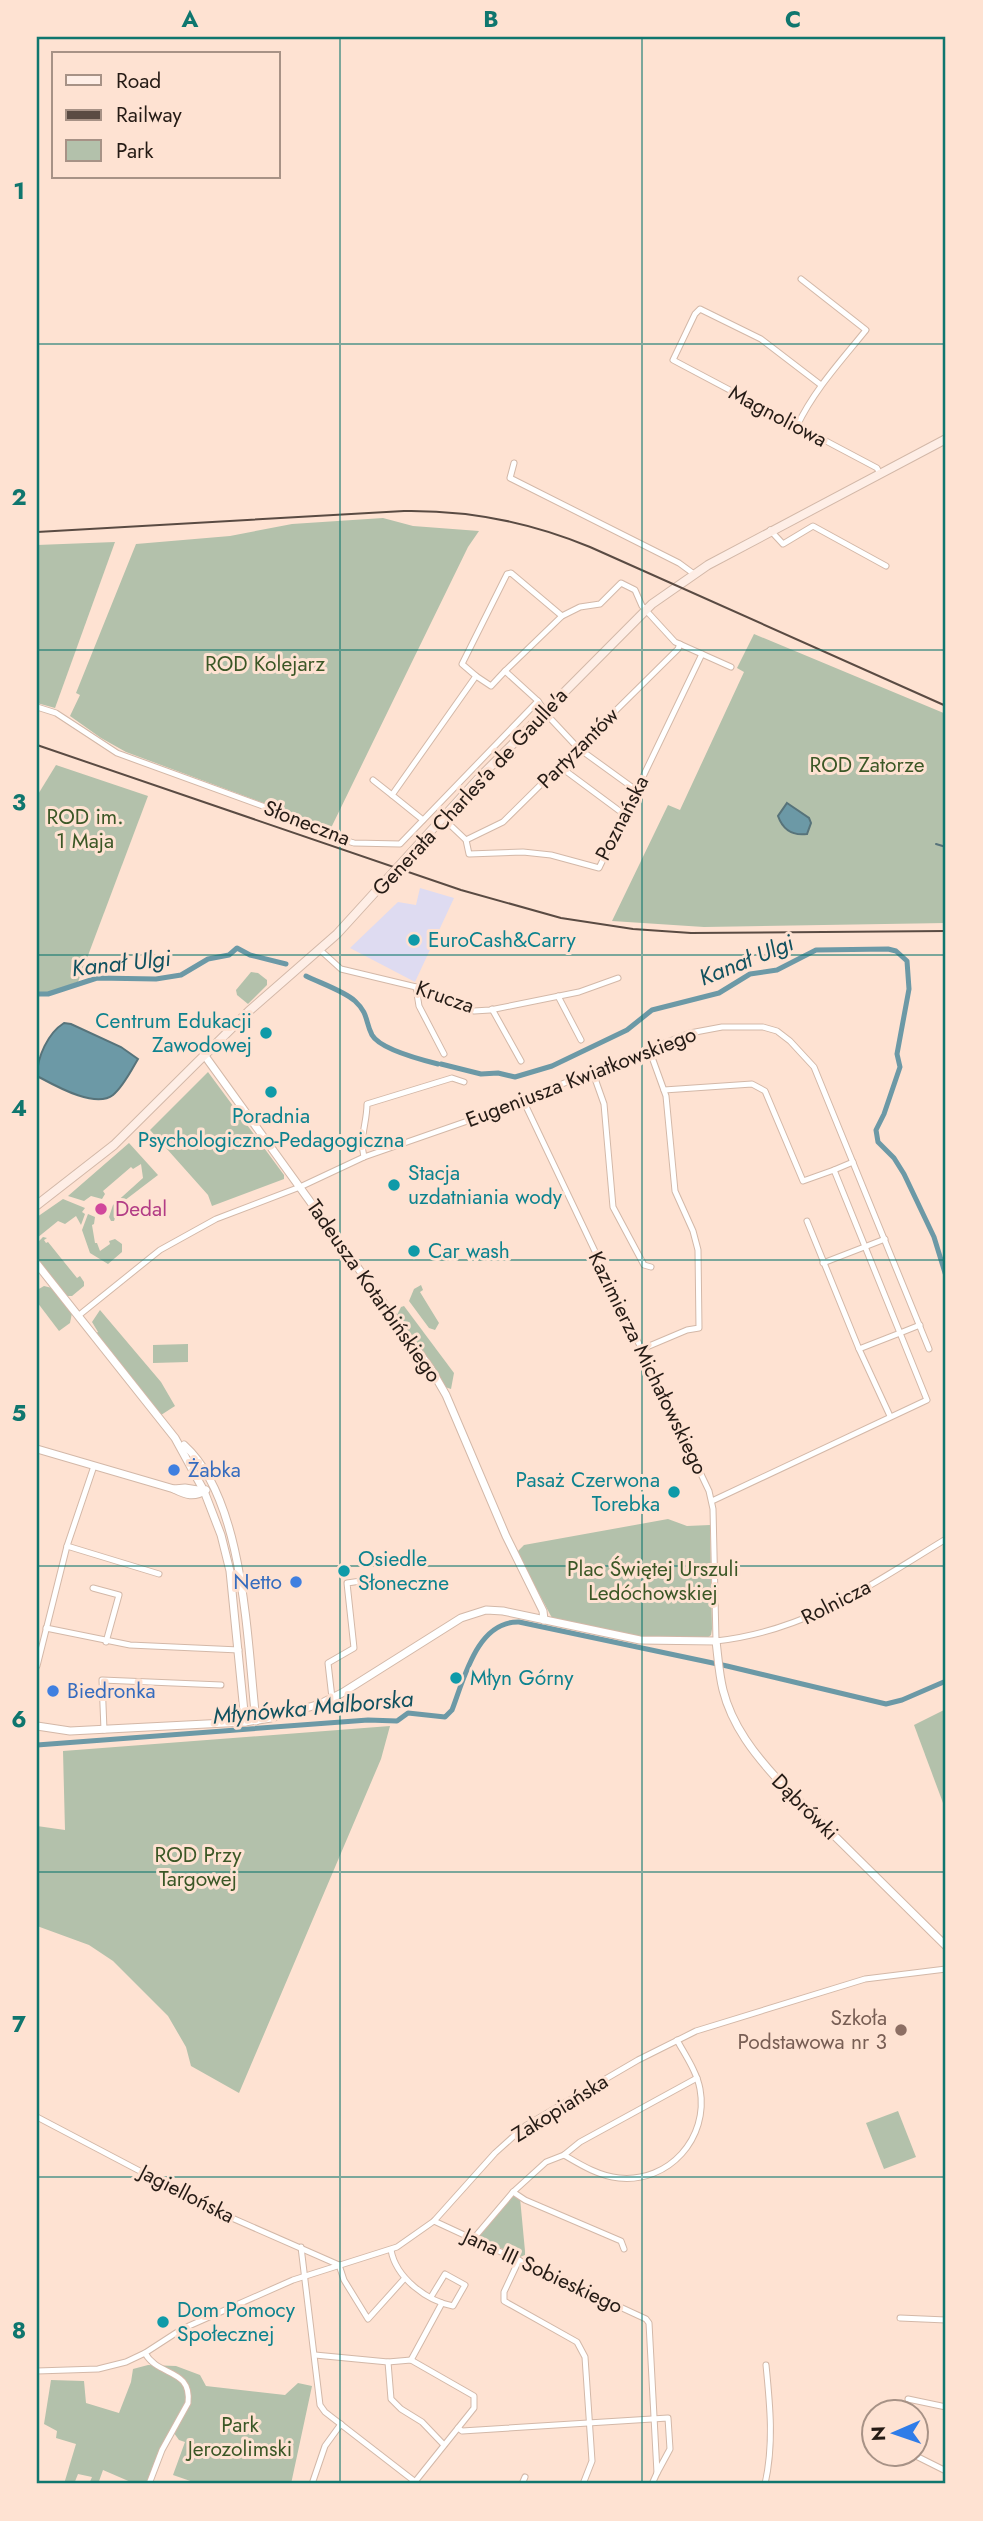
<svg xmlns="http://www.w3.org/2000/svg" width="983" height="2521" font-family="Jost,sans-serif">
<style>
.commercial{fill:#dedbf1}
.green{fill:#b3c1ab}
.water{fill:#6c99a6;stroke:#57737a;stroke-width:2}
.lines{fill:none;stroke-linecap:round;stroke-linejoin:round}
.stream{stroke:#57737a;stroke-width:2}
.canal{stroke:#6c99a6;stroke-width:5}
.minor-casing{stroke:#d3b8a8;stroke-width:7}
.tertiary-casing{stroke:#d3b8a8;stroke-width:9}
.secondary-casing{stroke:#d3b8a8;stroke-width:10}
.minor{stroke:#fff;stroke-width:5}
.tertiary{stroke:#fff;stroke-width:7}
.secondary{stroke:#feeee6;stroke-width:8}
.rail{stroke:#5a4b43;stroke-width:2}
.grid{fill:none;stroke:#0f766e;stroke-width:2;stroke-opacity:0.55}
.culture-dot{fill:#0f9aa8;stroke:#fee2d2;stroke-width:2.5}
.hotel-dot{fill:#d1479c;stroke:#fee2d2;stroke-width:2.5}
.shop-dot{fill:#3f7fe0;stroke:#fee2d2;stroke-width:2.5}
.education-dot{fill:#8d6e63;stroke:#fee2d2;stroke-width:2.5}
.labels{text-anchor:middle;stroke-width:6;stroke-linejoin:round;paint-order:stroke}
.street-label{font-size:21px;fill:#251b15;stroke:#fee2d2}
.park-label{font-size:21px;fill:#3b5726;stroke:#fee2d2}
.culture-label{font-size:21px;fill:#0d838f;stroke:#fee2d2;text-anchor:start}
.hotel-label{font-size:21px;fill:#b23c85;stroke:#fee2d2;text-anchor:start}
.shop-label{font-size:21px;fill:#366cbe;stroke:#fee2d2;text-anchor:start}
.education-label{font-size:21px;fill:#785e54;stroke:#fee2d2;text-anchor:end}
.water-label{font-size:23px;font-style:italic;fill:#10515f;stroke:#fee2d2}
.neatline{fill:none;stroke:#0f766e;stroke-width:2.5}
.grid-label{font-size:23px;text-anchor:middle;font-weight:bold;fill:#0f766e}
</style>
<rect width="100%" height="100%" fill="#fee2d2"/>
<path class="commercial" d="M420 888 454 898 415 982 350 948 398 902 416 905Z"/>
<g class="green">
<path d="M383 518 413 526 479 531 468 547 331 828 126 752 101 738 70 716 80 695 76 693 136 544 230 536 292 524Z"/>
<path d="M115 542 55 708 37 703V545Z"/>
<path d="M754 634 946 714V923L704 927 612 921 668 805 680 810 744 672 737 668Z"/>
<path d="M56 765 148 796 78 982 46 993 37 992V796Z"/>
<path d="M251 972 258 973 267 980V985L248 1004 237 995 236 990Z"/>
<path d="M208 1072 284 1175V1179L212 1206 208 1195 150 1130Z"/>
<path d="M129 1143 158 1175 120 1204 114 1221H111L109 1217 113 1205 143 1178 141 1164 133 1169 131 1167 103 1191 105 1194 102 1199 91 1196 84 1201 68 1196Z"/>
<path d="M63 1199 85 1208 82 1212 85 1214 81 1225 76 1216 65 1224 58 1221 37 1238V1217Z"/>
<path d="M88 1214 95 1217 94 1224 92 1225 95 1243H97L100 1251 110 1244 109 1241 115 1239 122 1244V1252L108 1264 90 1253 82 1230Z"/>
<path d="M43 1237 47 1238 44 1240 46 1243 48 1242 77 1278 80 1276 84 1282V1286L72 1296H67L37 1259V1243Z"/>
<path d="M421 1285 423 1290 420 1292 439 1323 435 1330 429 1328 409 1301 414 1289Z"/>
<path d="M44 1286 52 1288 72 1313 70 1323 59 1331 37 1302V1290Z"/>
<path d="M404 1306 454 1373 451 1389 445 1387 397 1315 401 1307Z"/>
<path d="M100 1310 161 1382 175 1406 161 1415 96 1333 98 1332 92 1322Z"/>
<path d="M188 1344V1362L153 1363V1345Z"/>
<path d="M668 1519 687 1526 710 1525 712 1629 711 1635 707 1638 649 1639 552 1618 517 1552 524 1545Z"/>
<path d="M946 1709V1811L914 1725Z"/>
<path d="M390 1726 381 1759 239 2093 191 2066 186 2047 168 2016 113 1961 89 1945 37 1926V1826L65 1830 63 1751Z"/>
<path d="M898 2111 916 2157 884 2169 866 2123Z"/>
<path d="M514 2194 520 2198 525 2251V2255L520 2257 479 2238V2234Z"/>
<path d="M148 2365 176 2366 200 2375 206 2386 285 2395 298 2383 312 2386 291 2484H199L173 2475 185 2442 179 2440 171 2429 147 2481 133 2483 103 2470 98 2484H89L92 2477 78 2474 74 2484H64L76 2444 56 2438 57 2431 44 2424 51 2380 84 2381 86 2403 119 2413 131 2382 133 2369Z"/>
</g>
<g class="water">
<path d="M787 803 809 818 811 823 807 834C792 836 783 830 778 816Z"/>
<path d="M64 1023 71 1024 121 1047 138 1059C131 1071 123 1087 113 1095 95 1109 54 1085 37 1076 37 1057 48 1033 64 1023Z"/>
</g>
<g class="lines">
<path class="stream" d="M936 844 946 847"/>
<g class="canal">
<path d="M306 976C320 983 344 991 355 1001 369 1014 365 1022 372 1035 380 1049 422 1060 438 1064"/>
<path d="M37 994H48L97 978 156 979 181 975 208 959 229 955 237 948 250 955 286 964"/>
<path d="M441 1064 481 1074 498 1073 515 1077 552 1066 627 1030 652 1010 719 993 750 974 777 970 816 950 888 949 896 951 907 961 909 989 897 1054 900 1067 884 1114 876 1130 878 1142 894 1158 904 1174 934 1237 946 1276"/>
<path d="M37 1745 368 1720 397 1721 408 1713 445 1717 452 1710C464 1679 477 1621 519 1622L727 1666 886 1704 902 1700 946 1681"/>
</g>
<defs>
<g id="minor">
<path d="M821 385 761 339 700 309 695 314 673 360 877 468 880 474"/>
<path d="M797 426C814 390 841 361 866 330L801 279"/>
<path d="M514 463 510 478 679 563 694 574"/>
<path d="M770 530 783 544 813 526 886 566"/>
<path d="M505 671 562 616 580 607 600 604 621 583 635 590 642 606 675 642 731 667"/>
<path d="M476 676 462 664 507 574 511 573 562 616"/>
<path d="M37 707 56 713 117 753 279 812 331 836 354 843 400 844 538 701"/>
<path d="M559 766 625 815"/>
<path d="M373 780 392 795"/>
<path d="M423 820 392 795 476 676 491 686 505 671 538 701 549 717 578 748 636 790"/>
<path d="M447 822 466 840 469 854 523 852 551 855 599 868 702 654"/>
<path d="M466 840 503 822 678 649 680 644"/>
<path d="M319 949 341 969 416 987 474 1011 490 1010 579 992 618 978"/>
<path d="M416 987 419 1006 444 1054"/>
<path d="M558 996 581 1040"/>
<path d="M492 1009 521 1061"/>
<path d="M593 1073 604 1104 613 1207 644 1265 651 1267"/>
<path d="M664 1090 752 1084 765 1091 803 1181 834 1170 900 1333 859 1349 807 1221"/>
<path d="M523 1100 709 1491 713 1509 716 1641C807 1631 870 1585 946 1539"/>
<path d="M364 1157C359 1138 367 1123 367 1104L452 1078 464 1082"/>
<path d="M834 1170 853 1162"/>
<path d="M823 1263 885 1239"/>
<path d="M78 1316 160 1250 216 1219 300 1187 364 1157 479 1117 690 1033 722 1027H763L777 1031 790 1041 814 1067 929 1349"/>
<path d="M642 1349 687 1330 699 1328 698 1250 693 1231 675 1191 666 1096 649 1049"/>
<path d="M859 1349 890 1416"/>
<path d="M712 1501 927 1400 900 1333 920 1325"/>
<path d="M67 1546 159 1574"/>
<path d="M93 1588 119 1595 106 1642"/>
<path d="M46 1628 130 1645 239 1650"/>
<path d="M37 1666 67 1546 94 1466"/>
<path d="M332 1698 328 1663 354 1648 347 1583 368 1580"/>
<path d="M104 1730 102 1680 221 1685"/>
<path d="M37 2117 216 2211 339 2265 344 2280 368 2319 404 2279"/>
<path d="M564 2155C581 2165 599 2176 619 2178 669 2183 709 2138 700 2089 697 2072 685 2055 677 2040"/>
<path d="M513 2192 525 2200 621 2241 624 2249"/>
<path d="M434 2221 646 2319 649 2323 657 2473 652 2484"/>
<path d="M474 2238 513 2192 546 2162 564 2155 580 2142 697 2078"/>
<path d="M301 2247 320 2405 325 2412 418 2484"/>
<path d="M391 2250C396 2278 427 2301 453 2306L465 2285 445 2274 431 2297"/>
<path d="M519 2260 504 2292V2301L577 2342 585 2357 592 2461 583 2484"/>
<path d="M900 2318 946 2320"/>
<path d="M145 2353C158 2377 192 2368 188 2403L162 2450 149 2484"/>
<path d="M315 2355 388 2362 411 2360 474 2396V2408L414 2483"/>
<path d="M411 2360 442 2303"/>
<path d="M388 2362 391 2399 401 2409 422 2422 444 2445"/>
<path d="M37 2371 98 2369 126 2362 145 2353 182 2329 293 2280 397 2247 434 2221 495 2153 525 2126 638 2060 696 2031 865 1979 946 1969"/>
<path d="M908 2399 946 2407"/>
<path d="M458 2428 462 2431 668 2418 670 2449 657 2473"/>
<path d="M912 2454 946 2471"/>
<path d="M312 2484 325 2446 341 2424"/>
<path d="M522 2484 525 2477"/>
<path d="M765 2484C774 2444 770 2405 766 2365"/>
</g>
<g id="tertiary">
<path d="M205 1056 431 1369 446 1395 506 1536 543 1611 544 1620"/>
<path d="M37 1264 175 1438 204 1491 221 1535 230 1571 245 1722"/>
<path d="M184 1445C245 1500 247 1643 256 1721"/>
<path d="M37 1449 174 1489C186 1495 194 1498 206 1490"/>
<path d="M174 1489 185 1488 204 1491"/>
<path d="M37 1726 70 1731 245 1722 271 1718 320 1704 342 1693 461 1618 486 1610 503 1611 640 1640 716 1641C718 1657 719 1674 723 1690 732 1726 755 1755 780 1782L946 1946"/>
</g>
<path id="secondary" d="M37 1205 114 1145 249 1011 337 934 479 778 652 604 708 565 946 439"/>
</defs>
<use href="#minor" class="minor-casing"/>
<use href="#tertiary" class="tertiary-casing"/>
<use href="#secondary" class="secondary-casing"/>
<use href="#minor" class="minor"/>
<use href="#tertiary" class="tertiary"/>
<use href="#secondary" class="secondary"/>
<g class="rail">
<path d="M37 532 404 511C469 510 530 522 590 547L946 706"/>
<path d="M37 745 461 890 561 918 633 929 691 933 946 931"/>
</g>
</g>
<path class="grid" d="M340 37V2484M642 37V2484M37 344H946M37 650H946M37 955H946M37 1260H946M37 1566H946M37 1872H946M37 2177H946"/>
<g class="culture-dot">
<circle cx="414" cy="940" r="7"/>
<circle cx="266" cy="1033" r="7"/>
<circle cx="271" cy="1092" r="7"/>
<circle cx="394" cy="1185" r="7"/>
<circle cx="414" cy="1251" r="7"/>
<circle cx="674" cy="1492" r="7"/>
<circle cx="344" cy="1571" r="7"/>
<circle cx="456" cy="1678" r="7"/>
<circle cx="163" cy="2322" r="7"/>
</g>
<circle class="hotel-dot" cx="101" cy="1209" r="7"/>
<g class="shop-dot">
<circle cx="174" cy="1470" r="7"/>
<circle cx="296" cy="1582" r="7"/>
<circle cx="53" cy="1691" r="7"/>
</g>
<circle class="education-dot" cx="901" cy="2030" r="7"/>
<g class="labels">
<g class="street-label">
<text transform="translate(778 416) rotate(28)" y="7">Magnoliowa</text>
<text transform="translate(578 748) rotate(-45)" y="7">Partyzantów</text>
<text transform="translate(470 792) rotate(-47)" y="7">Generała Charles'a de Gaulle'a</text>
<text transform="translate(622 818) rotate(-63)" y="7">Poznańska</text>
<text transform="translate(307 823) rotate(21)" y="7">Słoneczna</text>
<text transform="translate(445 997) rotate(19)" y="7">Krucza</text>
<text transform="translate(581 1077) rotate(-21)" y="7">Eugeniusza Kwiatkowskiego</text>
<text transform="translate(374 1291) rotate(55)" y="7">Tadeusza Kotarbińskiego</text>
<text transform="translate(648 1363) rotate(64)" y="7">Kazimierza Michałowskiego</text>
<text transform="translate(836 1602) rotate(-27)" y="7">Rolnicza</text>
<text transform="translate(805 1807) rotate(45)" y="7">Dąbrówki</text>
<text transform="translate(560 2108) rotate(-32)" y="7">Zakopiańska</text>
<text transform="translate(187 2194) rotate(27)" y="7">Jagiellońska</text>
<text transform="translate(543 2271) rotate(25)" y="7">Jana III Sobieskiego</text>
</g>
<g class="park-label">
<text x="265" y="671">ROD Kolejarz</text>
<text x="867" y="772">ROD Zatorze</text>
<text x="85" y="824">ROD im.<tspan x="85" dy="24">1 Maja</tspan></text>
<text x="653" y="1576">Plac Świętej Urszuli<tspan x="653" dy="24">Ledóchowskiej</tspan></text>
<text x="198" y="1862">ROD Przy<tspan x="198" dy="24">Targowej</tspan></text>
<text x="240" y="2432">Park<tspan x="240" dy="24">Jerozolimski</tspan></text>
</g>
<g class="culture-label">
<text x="428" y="947">EuroCash&amp;Carry</text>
<text x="252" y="1028" text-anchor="end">Centrum Edukacji<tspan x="252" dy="24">Zawodowej</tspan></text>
<text x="271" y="1123" text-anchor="middle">Poradnia<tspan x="271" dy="24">Psychologiczno-Pedagogiczna</tspan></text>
<text x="408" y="1180">Stacja<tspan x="408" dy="24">uzdatniania wody</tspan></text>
<text x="428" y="1258">Car wash</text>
<text x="660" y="1487" text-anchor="end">Pasaż Czerwona<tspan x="660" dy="24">Torebka</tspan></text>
<text x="358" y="1566">Osiedle<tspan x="358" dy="24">Słoneczne</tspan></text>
<text x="470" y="1685">Młyn Górny</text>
<text x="177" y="2317">Dom Pomocy<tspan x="177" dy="24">Społecznej</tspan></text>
</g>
<g class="hotel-label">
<text x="115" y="1216">Dedal</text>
</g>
<g class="shop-label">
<text x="188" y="1477">Żabka</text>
<text x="282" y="1589" text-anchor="end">Netto</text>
<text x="67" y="1698">Biedronka</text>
</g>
<g class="education-label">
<text x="887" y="2025">Szkoła<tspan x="887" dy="24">Podstawowa nr 3</tspan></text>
</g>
<g class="water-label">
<text transform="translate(746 960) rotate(-22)" y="8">Kanał Ulgi</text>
<text transform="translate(121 963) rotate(-6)" y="8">Kanał Ulgi</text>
<text transform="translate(313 1707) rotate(-5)" y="8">Młynówka Malborska</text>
</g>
</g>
<rect width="983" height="2521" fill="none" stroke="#fee2d2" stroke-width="77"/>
<rect x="52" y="52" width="228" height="126" fill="#fee2d2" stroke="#a79286" stroke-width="2"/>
<rect x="66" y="75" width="35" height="10" fill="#feeee6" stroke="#a79286" stroke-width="2"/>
<text x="116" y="88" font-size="21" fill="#251b15">Road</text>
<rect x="66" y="110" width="35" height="10" fill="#5a4b43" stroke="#a79286" stroke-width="2"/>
<text x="116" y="122" font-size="21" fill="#251b15">Railway</text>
<rect x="66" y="140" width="35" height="21" fill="#b3c1ab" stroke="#a79286" stroke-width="2"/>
<text x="116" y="158" font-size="21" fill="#251b15">Park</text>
<g transform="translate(895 2433) rotate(268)"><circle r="33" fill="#fee2d2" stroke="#a79286" stroke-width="2"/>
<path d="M0-5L12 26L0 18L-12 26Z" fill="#2f7ce8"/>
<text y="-10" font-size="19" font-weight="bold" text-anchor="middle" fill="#251b15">N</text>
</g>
<rect x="38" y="38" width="906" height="2444" class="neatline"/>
<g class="grid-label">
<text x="190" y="27">A</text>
<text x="491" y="27">B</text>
<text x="793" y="27">C</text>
<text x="19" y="199">1</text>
<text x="19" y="505">2</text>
<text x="19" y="810">3</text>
<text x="19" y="1116">4</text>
<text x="19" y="1421">5</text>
<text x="19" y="1727">6</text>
<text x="19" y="2032">7</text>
<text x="19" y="2338">8</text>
</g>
</svg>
